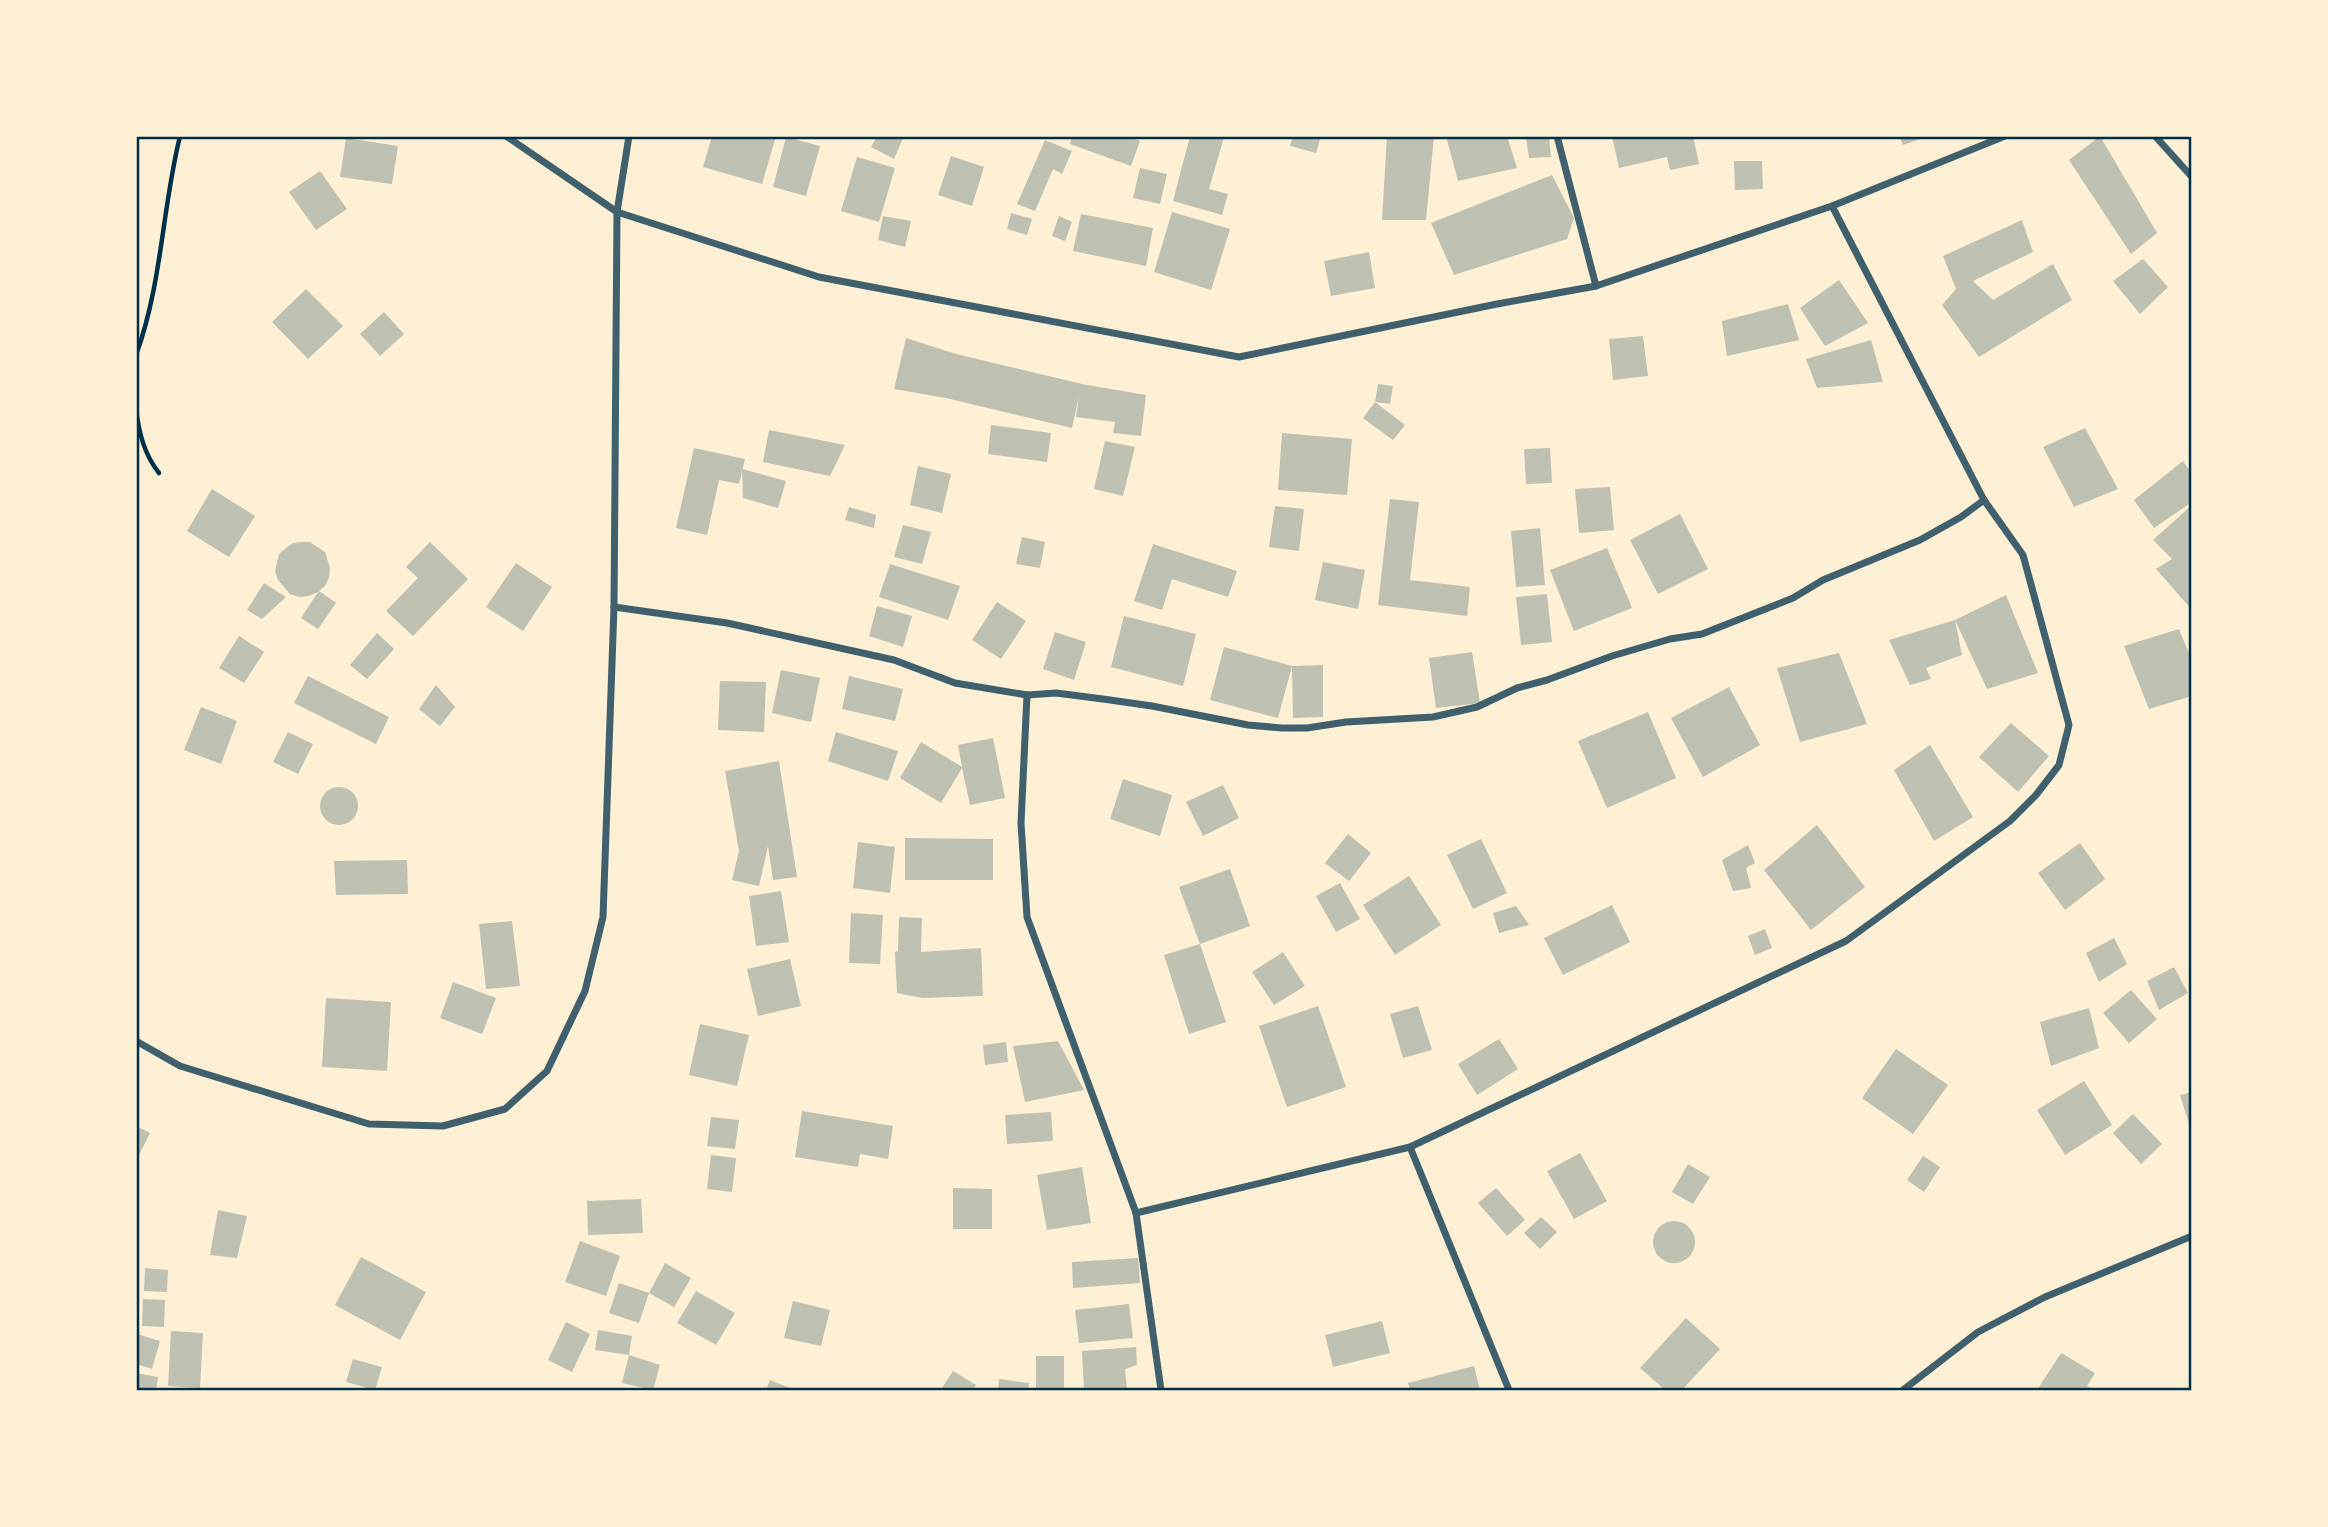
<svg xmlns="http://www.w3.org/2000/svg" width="2328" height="1527" font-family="Signika,sans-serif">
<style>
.building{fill:#bec0b2}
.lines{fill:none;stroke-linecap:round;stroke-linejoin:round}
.path{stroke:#003049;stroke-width:4.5}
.minor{stroke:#3f606c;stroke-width:7}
.neatline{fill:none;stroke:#003049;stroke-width:2.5}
</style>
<rect width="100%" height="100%" fill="#fdf0d5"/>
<g class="building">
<path d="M712 136H776L762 184 703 167Z"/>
<path d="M877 136H904L894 159 871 147Z"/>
<path d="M1072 136H1128L1140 141 1131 166 1070 144Z"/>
<path d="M1190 136 1224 137 1209 189 1228 194 1222 215 1173 201Z"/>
<path d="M1293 136H1321L1316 153 1290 146Z"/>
<path d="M1387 136H1434L1426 220H1382Z"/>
<path d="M1446 136H1507L1517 168 1458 181Z"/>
<path d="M1612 136H1693L1699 164 1670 170 1667 157 1619 168Z"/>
<path d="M1899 136H1926V137L1903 145Z"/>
<path d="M2100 136 2157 233 2131 254 2069 160Z"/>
<path d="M786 137 820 146 806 196 773 187Z"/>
<path d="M1549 137 1551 157 1529 158 1526 138Z"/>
<path d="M346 138 398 146 392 184 340 177Z"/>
<path d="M1045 140 1072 151 1062 174 1053 169 1035 211 1017 204Z"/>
<path d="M951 156 984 167 972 206 938 195Z"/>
<path d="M857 157 895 168 879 222 841 211Z"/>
<path d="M1734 161H1762L1763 189 1735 190Z"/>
<path d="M1140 168 1167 174 1160 204 1133 198Z"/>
<path d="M320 171 347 209 316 230 289 192Z"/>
<path d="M1552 175 1574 218 1567 239 1454 275 1431 223Z"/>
<path d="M1172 212 1230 229 1211 290 1154 272Z"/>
<path d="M1011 213 1032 219 1027 235 1007 229Z"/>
<path d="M1081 214 1153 228 1146 266 1073 251Z"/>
<path d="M883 216 911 221 905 247 878 240Z"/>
<path d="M1059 216 1072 222 1065 241 1052 236Z"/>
<path d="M2022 220 2033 252 1973 281 1993 300 2053 264 2072 300 1979 357 1942 305 1956 289 1943 256Z"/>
<path d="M1369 252 1375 288 1331 296 1324 261Z"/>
<path d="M2143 259 2168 287 2140 314 2113 281Z"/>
<path d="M1839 280 1868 323 1825 346 1800 308Z"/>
<path d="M306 289 343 326 308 359 272 322Z"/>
<path d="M1788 304 1799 340 1727 356 1722 321Z"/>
<path d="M384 312 404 334 380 356 360 334Z"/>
<path d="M1643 336 1648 376 1613 380 1609 339Z"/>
<path d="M906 338 956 354 1082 384 1146 395 1141 436 1113 433 1115 422 1076 417 1079 396 1072 428 946 398 894 389Z"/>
<path d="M1871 340 1883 382 1817 388 1806 359Z"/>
<path d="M1378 384 1393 386 1390 404 1375 402 1405 425 1393 440 1363 418 1375 402Z"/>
<path d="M991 425 1051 433 1047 462 988 454Z"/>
<path d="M2085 428 2118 489 2074 507 2043 447Z"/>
<path d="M769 430 845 445 830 476 763 462Z"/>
<path d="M1282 433 1352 439 1347 495 1278 490Z"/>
<path d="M1105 441 1135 447 1123 496 1094 489Z"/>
<path d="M694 448 745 459 739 484 719 480 707 535 676 528Z"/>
<path d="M1550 448 1552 483 1526 484 1524 449Z"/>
<path d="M2183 461 2192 474V502L2154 528 2134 500Z"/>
<path d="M918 466 951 474 942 513 910 505Z"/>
<path d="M742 469 786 481 778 508 743 498Z"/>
<path d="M1610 487 1614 530 1579 533 1575 489Z"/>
<path d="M212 489 255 516 229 557 187 531Z"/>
<path d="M1390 499 1419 502 1410 580 1470 587 1467 616 1378 605Z"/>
<path d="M2192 505V610L2156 569 2172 559 2153 540Z"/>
<path d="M1275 506 1304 509 1299 551 1269 547Z"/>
<path d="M849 507 876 515 874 528 845 520Z"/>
<path d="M1680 514 1708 569 1658 594 1630 540Z"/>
<path d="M903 525 931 532 922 564 894 557Z"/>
<path d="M1540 528 1545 585 1516 587 1511 531Z"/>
<path d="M1022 537 1045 542 1040 568 1016 564Z"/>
<path d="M302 542H310L325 552 330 568 329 578 325 586 319 591 336 603 318 629 301 618 318 592 309 596 299 597 290 594 278 580 275 571 279 554 286 548 293 543Z"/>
<path d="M430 542 468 579 413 636 386 611 418 578 406 567Z"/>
<path d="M1153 544 1237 571 1228 597 1172 579 1162 610 1134 601Z"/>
<path d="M1607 548 1632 608 1574 631 1550 570Z"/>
<path d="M1323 562 1365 570 1358 609 1315 600Z"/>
<path d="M516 563 552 587 523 631 486 607Z"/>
<path d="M890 564 960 586 948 620 879 597Z"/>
<path d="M264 583 286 597 262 619 247 610Z"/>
<path d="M1547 594 1552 642 1521 645 1516 597Z"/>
<path d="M2006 595 2038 673 1987 689 1955 620 1962 655 1926 668 1931 679 1910 685 1889 640 1955 620Z"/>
<path d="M997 602 1026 621 1001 659 972 640Z"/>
<path d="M877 606 912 616 903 647 869 636Z"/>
<path d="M1124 616 1196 634 1183 686 1111 667Z"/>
<path d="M2179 629 2192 661V696L2149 709 2124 646Z"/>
<path d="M1055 632 1086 642 1074 680 1043 669Z"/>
<path d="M377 633 394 649 367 679 350 665Z"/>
<path d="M239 636 264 652 244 683 219 668Z"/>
<path d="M1224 647 1292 666 1278 718 1210 700Z"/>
<path d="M1472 652 1480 703 1436 708 1429 658Z"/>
<path d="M1839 653 1867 724 1800 742 1777 668Z"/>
<path d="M1323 665V717L1293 718 1292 666Z"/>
<path d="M781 670 820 678 811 722 772 713Z"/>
<path d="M308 676 389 717 376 744 294 703Z"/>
<path d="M849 676 903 689 895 721 842 709Z"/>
<path d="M720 681 766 682 764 732 718 730Z"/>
<path d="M436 685 455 707 440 726 419 709Z"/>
<path d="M1729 687 1760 745 1703 777 1671 718Z"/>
<path d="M201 707 237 721 221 764 184 750Z"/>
<path d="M1648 712 1676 778 1607 808 1578 741Z"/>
<path d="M2011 723 2049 756 2018 792 1979 757Z"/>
<path d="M288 732 313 744 298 774 273 762Z"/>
<path d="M836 732 898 751 888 781 828 761Z"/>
<path d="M993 738 1005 798 970 805 962 768 941 803 900 778 921 742 962 767 958 745Z"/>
<path d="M1930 745 1973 817 1934 841 1894 770Z"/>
<path d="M779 761 797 877 773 880 768 846 759 886 732 880 739 851 725 771Z"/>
<path d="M1123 779 1172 795 1160 836 1110 819Z"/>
<path d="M1223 785 1239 818 1203 836 1186 802Z"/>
<circle cx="339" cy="806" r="19"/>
<path d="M1817 825 1865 887 1811 930 1764 870Z"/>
<path d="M1348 834 1371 853 1349 881 1325 863Z"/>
<path d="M905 838 993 839V880H905Z"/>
<path d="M1481 839 1507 893 1473 909 1447 855Z"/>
<path d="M858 842 895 847 890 893 853 888Z"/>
<path d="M2080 843 2105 879 2065 910 2038 873Z"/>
<path d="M1748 845 1755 863 1746 868 1751 888 1733 891 1722 860Z"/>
<path d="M407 860 408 894 336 895 334 861Z"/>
<path d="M1230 869 1250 926 1200 944 1179 887Z"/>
<path d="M1409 876 1441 925 1395 955 1363 905Z"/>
<path d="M1340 883 1360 919 1336 932 1316 896Z"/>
<path d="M781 891 789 942 756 946 749 896Z"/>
<path d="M1612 905 1630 942 1563 975 1544 938Z"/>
<path d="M1516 906 1529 925 1499 933 1493 913Z"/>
<path d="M851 913 883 915 880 964 849 963Z"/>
<path d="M899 917 922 918 921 952 981 948 983 996 922 998 897 993 895 952 898 951Z"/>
<path d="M512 921 520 986 486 989 479 924Z"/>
<path d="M1765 929 1772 948 1755 955 1748 936Z"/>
<path d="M2114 938 2127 964 2099 982 2086 953Z"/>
<path d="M1200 944 1226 1022 1189 1034 1164 955Z"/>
<path d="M1283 952 1305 986 1274 1005 1252 972Z"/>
<path d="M790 959 801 1006 758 1016 747 969Z"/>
<path d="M2174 967 2188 993 2159 1010 2147 981Z"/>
<path d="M453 982 496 998 482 1034 440 1018Z"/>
<path d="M2131 990 2157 1019 2129 1043 2103 1013Z"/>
<path d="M326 998 391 1002 387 1071 322 1067Z"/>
<path d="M1318 1006 1346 1087 1287 1107 1259 1026Z"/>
<path d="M1418 1006 1432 1050 1403 1058 1390 1014Z"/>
<path d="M2089 1008 2099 1048 2051 1066 2040 1022Z"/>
<path d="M700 1024 749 1035 737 1086 689 1075Z"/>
<path d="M1499 1039 1518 1069 1477 1095 1458 1064Z"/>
<path d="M1058 1041 1084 1090 1025 1102 1013 1046Z"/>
<path d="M1006 1042 1008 1062 985 1065 983 1045Z"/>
<path d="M1896 1049 1948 1085 1913 1134 1862 1098Z"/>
<path d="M2084 1081 2112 1125 2065 1155 2037 1110Z"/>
<path d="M2192 1092V1130H2191L2180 1095Z"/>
<path d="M802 1111 893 1126 888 1159 860 1154 858 1167 795 1157Z"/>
<path d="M1051 1112 1053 1141 1007 1144 1005 1115Z"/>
<path d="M2133 1114 2162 1144 2141 1164 2113 1133Z"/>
<path d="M711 1117 739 1120 735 1149 707 1146Z"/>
<path d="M136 1126 150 1133 136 1161Z"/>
<path d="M1580 1153 1607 1201 1574 1219 1547 1171Z"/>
<path d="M711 1155 736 1158 732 1192 707 1189Z"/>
<path d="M1923 1156 1940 1167 1924 1192 1907 1180Z"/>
<path d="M1688 1164 1710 1177 1693 1204 1672 1192Z"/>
<path d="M1082 1167 1091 1223 1047 1230 1037 1175Z"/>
<path d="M953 1188 992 1189V1229H953Z"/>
<path d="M1496 1188 1525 1220 1507 1236 1478 1203Z"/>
<path d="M641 1199 643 1233 588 1235 587 1201Z"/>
<path d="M218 1210 247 1216 237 1258 210 1255Z"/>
<path d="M1541 1217 1557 1232 1540 1249 1524 1233Z"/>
<circle cx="1674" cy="1242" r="21"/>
<path d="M580 1241 620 1256 606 1296 565 1282Z"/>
<path d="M361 1257 426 1292 400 1340 335 1305Z"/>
<path d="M1138 1258 1140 1283 1073 1288 1072 1262Z"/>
<path d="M665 1263 691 1278 674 1307 649 1293Z"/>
<path d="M145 1268 168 1270 167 1292 144 1291Z"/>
<path d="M619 1283 649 1293 639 1323 609 1313Z"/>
<path d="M696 1291 735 1313 716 1345 677 1323Z"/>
<path d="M143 1299 165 1300 164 1327 142 1326Z"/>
<path d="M793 1301 830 1310 821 1346 784 1338Z"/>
<path d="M1129 1304 1133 1338 1079 1343 1075 1310Z"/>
<path d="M1686 1318 1720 1349 1682 1390H1665L1640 1368Z"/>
<path d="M1382 1321 1390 1353 1333 1367 1325 1335Z"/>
<path d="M566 1322 590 1334 572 1372 548 1360Z"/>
<path d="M598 1330 632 1336 629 1355 595 1350Z"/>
<path d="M171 1331 203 1333 200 1388 168 1386Z"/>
<path d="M137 1334 160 1341 152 1369 136 1364Z"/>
<path d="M1136 1347 1137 1365 1125 1369 1127 1390H1084L1082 1351Z"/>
<path d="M2061 1353 2095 1373 2087 1386 2095 1390H2037Z"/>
<path d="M629 1355 660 1365 653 1390 622 1383Z"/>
<rect x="1036" y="1356" width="28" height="34"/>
<path d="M353 1359 382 1367 375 1390 346 1382Z"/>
<path d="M1474 1366 1480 1390H1410L1408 1383Z"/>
<path d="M953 1371 976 1385 973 1390H945L942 1388Z"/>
<path d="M136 1373 158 1377 156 1390H136Z"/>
<path d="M999 1379 1029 1383 1028 1390H998Z"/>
<path d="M770 1380 795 1390H766Z"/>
</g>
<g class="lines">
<g class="path">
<path d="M136 355C162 284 162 209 180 136"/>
<path d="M136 409C139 433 144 454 159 473"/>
</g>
<g class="minor">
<path d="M506 136 617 212 819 277 1239 357 1497 304 1596 286 1832 206"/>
<path d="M1557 136 1596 286"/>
<path d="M2155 136 2192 177"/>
<path d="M614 607 727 623 894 660 955 683 1027 695 1056 693 1103 699 1152 706 1248 725 1282 728H1307L1346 722 1433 717 1477 707 1517 688 1547 680 1612 656 1670 639 1702 634 1793 598 1823 580 1920 540 1961 517 1984 500"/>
<path d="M1027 695 1021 823 1027 917 1136 1213"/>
<path d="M136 1041 180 1066 369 1124 443 1126 505 1109 547 1071 585 991 603 917 614 607 617 212 629 136"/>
<path d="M1410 1147 1509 1390"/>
<path d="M1161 1390 1136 1213 1410 1147 1846 941 2010 821 2036 795 2059 765 2069 725 2023 555 1984 500 1832 206 2005 136"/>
<path d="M1903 1390 1978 1332 2045 1297 2192 1236"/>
</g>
</g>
<rect width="2328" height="1527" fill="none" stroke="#fdf0d5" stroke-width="276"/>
<rect x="138" y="138" width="2052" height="1251" class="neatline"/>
</svg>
